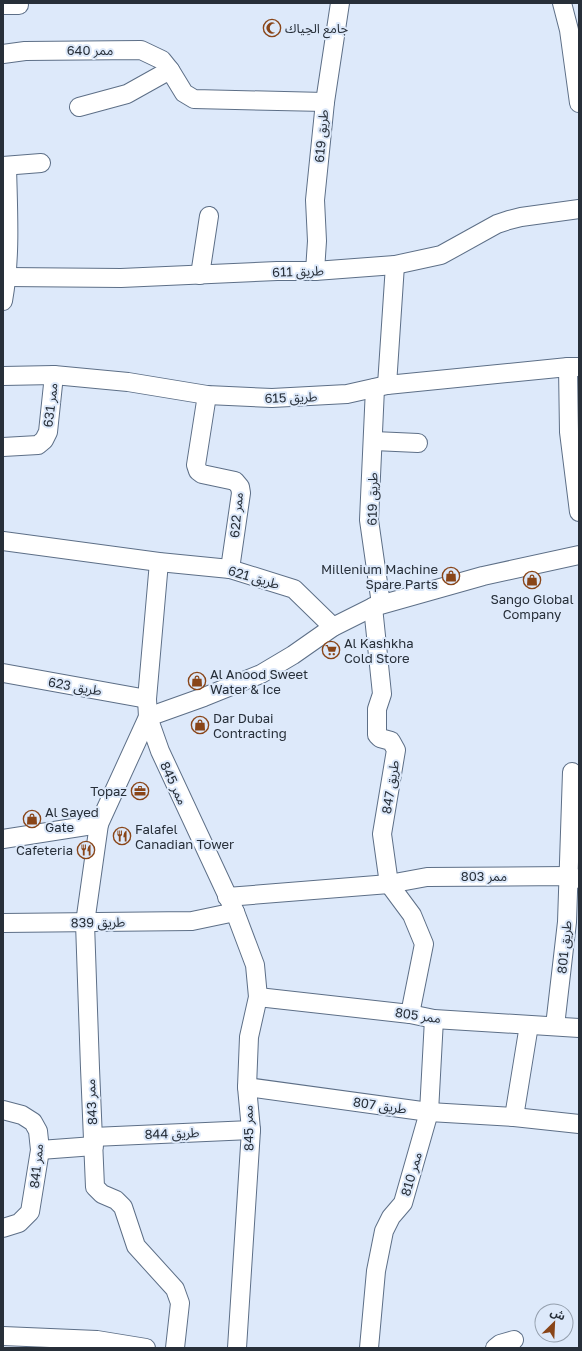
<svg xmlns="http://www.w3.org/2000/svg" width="582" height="1351" font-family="'Golos Text','Noto Sans Arabic',sans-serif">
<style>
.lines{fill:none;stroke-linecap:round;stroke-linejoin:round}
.minor-casing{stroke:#5d6f87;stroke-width:20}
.minor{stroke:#fff;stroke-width:18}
.labels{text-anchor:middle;stroke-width:4;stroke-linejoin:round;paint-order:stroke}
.poi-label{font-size:13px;fill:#272f39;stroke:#dde9fa;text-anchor:start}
.street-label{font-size:13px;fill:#272f39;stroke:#dde9fa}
</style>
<rect width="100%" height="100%" fill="#dde9fa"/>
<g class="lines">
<defs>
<g id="minor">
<path d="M562 3 569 30 579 103"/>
<path d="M3 5H19"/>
<path d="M3 54 25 51 141 50 162 60 170 70"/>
<path d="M79 107 127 94 170 70 184 93 194 99 325 102"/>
<path d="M3 166 41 163"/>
<path d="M315 271 317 241 315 200 325 102 340 3"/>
<path d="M200 275 209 216"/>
<path d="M7 277 121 278 277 271H315L395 265 441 255 497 224 509 220 521 217 579 209"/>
<path d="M3 301C11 256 8 211 7 166"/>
<path d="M568 367 569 432 579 512"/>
<path d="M3 376 54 375 128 382 207 395 272 398 347 394 387 385 568 367H579"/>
<path d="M387 385 395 265"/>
<path d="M375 388 369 520 381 604"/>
<path d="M207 395 196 465 198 471 202 474 235 481 240 487 241 493 230 569"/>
<path d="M374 441 418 443"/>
<path d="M3 447 38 445 44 440 48 432 54 375"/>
<path d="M3 541 159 562 230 569 294 589 333 627"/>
<path d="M373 607 382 694 377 709V735L380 738 391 741 396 750 382 834 389 884 412 915 424 944 410 1014"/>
<path d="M3 673 147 699"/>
<path d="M99 824 85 923 90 1068 95 1187 102 1194 116 1200 123 1207 136 1246 175 1289 180 1303 175 1348"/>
<path d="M3 839 99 824 148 717 204 697 261 674 293 655 333 627 373 607 483 576 579 555"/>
<path d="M227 897 389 884 427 877 569 876 579 879"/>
<path d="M235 912 255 965 258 997 249 1037 247 1087 251 1130 237 1348"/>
<path d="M3 923 192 921 235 912 160 751 148 717 147 699 159 562"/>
<path d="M258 997 410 1014 434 1019 579 1028"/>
<path d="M555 1026 567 922 572 772"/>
<path d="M247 1087 429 1112 514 1117 579 1124"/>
<path d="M3 1110 22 1115 33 1122 38 1131 40 1150 30 1212 19 1223 3 1228"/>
<path d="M514 1117 529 1025"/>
<path d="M93 1137 251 1130"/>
<path d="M40 1150 94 1146"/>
<path d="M3 1336 97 1340 146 1348"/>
<path d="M369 1348 376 1271 384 1231 391 1217 403 1203 429 1112 434 1019"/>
<path d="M495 1348 500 1344 514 1340"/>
</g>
</defs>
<use href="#minor" class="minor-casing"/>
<use href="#minor" class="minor"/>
</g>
<defs>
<symbol id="mosque-ring" viewBox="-11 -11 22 22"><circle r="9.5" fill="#dde9fa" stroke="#894518" stroke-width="1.5"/><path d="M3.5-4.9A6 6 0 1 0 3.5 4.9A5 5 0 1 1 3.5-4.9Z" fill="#894518"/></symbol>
<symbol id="shop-ring" viewBox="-11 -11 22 22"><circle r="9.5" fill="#dde9fa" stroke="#894518" stroke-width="1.5"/><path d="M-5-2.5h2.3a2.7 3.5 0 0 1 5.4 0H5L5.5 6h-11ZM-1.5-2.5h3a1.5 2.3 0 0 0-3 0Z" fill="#894518"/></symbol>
<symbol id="supermarket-ring" viewBox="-11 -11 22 22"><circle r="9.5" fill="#dde9fa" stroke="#894518" stroke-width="1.5"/><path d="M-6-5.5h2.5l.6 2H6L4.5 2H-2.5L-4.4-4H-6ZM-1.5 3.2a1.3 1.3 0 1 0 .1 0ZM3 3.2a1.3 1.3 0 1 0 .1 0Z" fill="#894518"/></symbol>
<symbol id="office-ring" viewBox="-11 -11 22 22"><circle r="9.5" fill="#dde9fa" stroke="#894518" stroke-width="1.5"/><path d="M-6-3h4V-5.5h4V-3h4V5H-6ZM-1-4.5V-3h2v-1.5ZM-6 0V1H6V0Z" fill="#894518"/></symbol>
<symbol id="restaurant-ring" viewBox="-11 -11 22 22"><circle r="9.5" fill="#dde9fa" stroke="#894518" stroke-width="1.5"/><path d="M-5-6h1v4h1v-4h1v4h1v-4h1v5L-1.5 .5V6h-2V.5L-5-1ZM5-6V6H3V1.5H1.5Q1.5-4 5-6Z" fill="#894518"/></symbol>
</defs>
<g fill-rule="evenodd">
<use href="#mosque-ring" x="262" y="18" width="20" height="20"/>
<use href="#shop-ring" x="441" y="566" width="20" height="20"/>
<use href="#shop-ring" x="522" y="570" width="20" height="20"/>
<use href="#supermarket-ring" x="321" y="640" width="20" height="20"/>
<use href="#shop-ring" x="187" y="671" width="20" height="20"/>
<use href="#shop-ring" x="190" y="715" width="20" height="20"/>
<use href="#office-ring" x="130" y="781" width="20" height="20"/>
<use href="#shop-ring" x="22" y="809" width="20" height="20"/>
<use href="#restaurant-ring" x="112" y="826" width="20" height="20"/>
<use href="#restaurant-ring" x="76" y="840" width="20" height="20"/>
</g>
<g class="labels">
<g class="poi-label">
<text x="285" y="33">جامع الحِياك</text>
<text x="438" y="574" text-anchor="end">Millenium Machine<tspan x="438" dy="15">Spare Parts</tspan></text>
<text x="532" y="604" text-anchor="middle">Sango Global<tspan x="532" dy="15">Company</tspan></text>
<text x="344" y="648">Al Kashkha<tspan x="344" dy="15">Cold Store</tspan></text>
<text x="210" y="679">Al Anood Sweet<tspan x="210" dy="15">Water &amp; Ice</tspan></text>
<text x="213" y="723">Dar Dubai<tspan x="213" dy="15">Contracting</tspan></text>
<text x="127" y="796" text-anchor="end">Topaz</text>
<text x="45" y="817">Al Sayed<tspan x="45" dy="15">Gate</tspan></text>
<text x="135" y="834">Falafel<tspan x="135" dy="15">Canadian Tower</tspan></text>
<text x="73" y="855" text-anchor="end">Cafeteria</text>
</g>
<g class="street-label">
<text x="90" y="55">ممر 640</text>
<text transform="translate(321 136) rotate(-85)" y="5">طريق 619</text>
<text transform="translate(298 271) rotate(-2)" y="5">طريق 611</text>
<text transform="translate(291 397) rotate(-2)" y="5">طريق 615</text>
<text transform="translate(50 405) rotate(-83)" y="5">ممر 631</text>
<text transform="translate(372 499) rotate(-89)" y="5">طريق 619</text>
<text transform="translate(236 515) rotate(-85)" y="5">ممر 622</text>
<text transform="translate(254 577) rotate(16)" y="5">طريق 621</text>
<text transform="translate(75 686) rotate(10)" y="5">طريق 623</text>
<text transform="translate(174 783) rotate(65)" y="5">ممر 845</text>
<text transform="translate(390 787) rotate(-81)" y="5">طريق 847</text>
<text x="484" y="881">ممر 803</text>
<text transform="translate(98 922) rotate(-1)" y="5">طريق 839</text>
<text transform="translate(564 947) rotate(-84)" y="5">طريق 801</text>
<text transform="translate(418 1015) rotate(8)" y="5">ممر 805</text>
<text transform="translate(91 1102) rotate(-93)" y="5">ممر 843</text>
<text transform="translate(380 1105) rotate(8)" y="5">طريق 807</text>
<text transform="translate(248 1128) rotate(-91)" y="5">ممر 845</text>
<text transform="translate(172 1133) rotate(-2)" y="5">طريق 844</text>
<text transform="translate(36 1166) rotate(-84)" y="5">ممر 841</text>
<text transform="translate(411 1174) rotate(-74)" y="5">ممر 810</text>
</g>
</g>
<rect width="582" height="1351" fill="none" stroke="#272f39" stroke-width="8"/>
<g transform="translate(554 1323) rotate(24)"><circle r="19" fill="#dde9fa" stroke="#949fad"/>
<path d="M0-3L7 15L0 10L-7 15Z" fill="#894518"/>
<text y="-6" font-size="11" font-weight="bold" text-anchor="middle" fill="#272f39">ش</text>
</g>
</svg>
